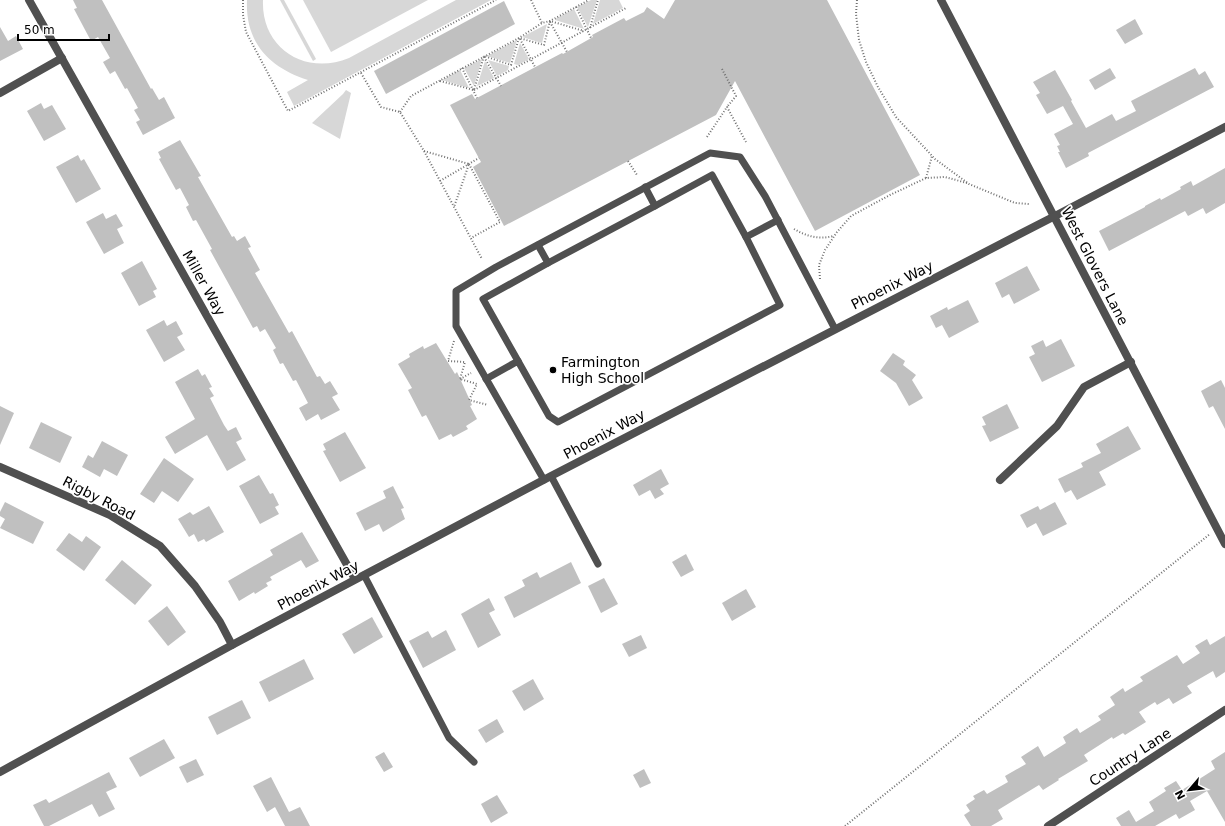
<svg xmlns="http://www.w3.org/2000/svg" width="1225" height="826" font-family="'DejaVu Sans',sans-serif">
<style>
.green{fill:#d7d7d7}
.building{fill:#c0c0c0}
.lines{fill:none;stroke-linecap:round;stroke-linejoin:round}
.path{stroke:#727272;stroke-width:2;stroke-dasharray:1 2;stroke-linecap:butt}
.service{stroke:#505050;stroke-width:7}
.minor{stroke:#505050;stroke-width:8}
.tertiary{stroke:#505050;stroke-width:8}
.poi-dot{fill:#000;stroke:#fff;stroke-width:1.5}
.labels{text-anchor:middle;stroke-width:3.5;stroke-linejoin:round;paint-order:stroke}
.street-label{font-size:14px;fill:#000;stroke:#fff}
.poi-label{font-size:14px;fill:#000;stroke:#fff;text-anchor:start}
</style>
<rect width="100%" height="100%" fill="#fff"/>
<g class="green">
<path d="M247 0H263C261 48 305 76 349 58L456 0H491L294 106 287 92 308 80C269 68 245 42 247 0Z"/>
<path d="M280 0H284L316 59 313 61Z"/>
<path d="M303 0H428L331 52Z"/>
<path d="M591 0H597L588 27 577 7Z"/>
<path d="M600 0H619L623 8 593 24Z"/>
<path d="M574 9 584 29 555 20V19Z"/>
<path d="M547 24 542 43 522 37Z"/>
<path d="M517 40 510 63 487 56Z"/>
<path d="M520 43 529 59 518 65 514 64Z"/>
<path d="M482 59 474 86 464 68Z"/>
<path d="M488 60 509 66 508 70 497 76Z"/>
<path d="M485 61 494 78 477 86Z"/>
<path d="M460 70 469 88 442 80Z"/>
<path d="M346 90 351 93 340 139 312 123 343 94Z"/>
</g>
<g class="building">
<path d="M73 0H102L151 89 152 88 159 100 164 97 175 118 143 135 136 122 140 120 134 110 138 108 127 88 125 89 115 71 110 74 103 62 110 58 98 37 91 41 74 9 77 8Z"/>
<path d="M675 0H827L920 175 815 231 735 81 716 115 504 226 473 167 481 162 450 105 472 94 475 99 562 53 563 54 593 37 592 35 624 18 626 21 644 12 647 7 664 19Z"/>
<path d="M504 1 515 24 386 94 374 71Z"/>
<path d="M1135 19 1143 34 1125 44 1116 30Z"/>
<path d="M0 27 8 41 16 36 23 49 0 61Z"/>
<path d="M1110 68 1116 78 1095 90 1089 80Z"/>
<path d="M1195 68 1199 75 1205 71 1214 87 1088 153 1089 156 1066 168 1058 152H1060L1057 146 1060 145 1054 134 1073 124 1063 106 1047 114 1036 95 1040 93 1033 82 1055 70 1072 100 1071 101 1086 128 1112 114 1116 121 1136 111 1131 101Z"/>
<path d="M41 103 44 109 52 105 66 129 44 141 27 111Z"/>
<path d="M180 140 201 176 198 177 232 237 234 236 237 241 245 236 251 247 248 248 260 270 255 273 289 333 292 331 317 377 320 376 325 384 330 381 338 394 332 397 340 410 321 420 318 414 306 421 299 408 308 403 296 380 293 381 283 363 280 364 273 350 276 348 265 329 260 332 257 326 253 328 210 250 212 249 196 220 193 221 186 207 189 205 180 188 176 190 159 159 161 158 158 152Z"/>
<path d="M78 155 81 161 84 159 101 189 76 203 56 167Z"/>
<path d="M1225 168V203L1206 214 1203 208 1188 216 1185 211 1109 251 1099 231 1145 207V206L1160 198 1161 200 1181 189 1180 187 1191 181 1193 186Z"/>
<path d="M103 213 106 219 116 214 123 226 117 229 124 243 104 254 86 222Z"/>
<path d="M142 261 157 289 153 291 156 297 139 306 121 273Z"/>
<path d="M1027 266 1040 290 1014 304 1009 294 1002 298 995 283Z"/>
<path d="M968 300 979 322 949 338 942 325 936 328 930 316 947 307 948 310Z"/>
<path d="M164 320 167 326 176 321 183 334 177 337 185 350 164 362 146 330Z"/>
<path d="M1061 339 1075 366 1042 382 1029 357 1035 354 1031 346 1043 340 1046 347Z"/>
<path d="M436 343 455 374 457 372 472 405 470 406 477 419 466 426 468 429 453 437 451 434 439 440 426 415 422 417 408 390 412 388 398 364 410 357 409 354 423 346 424 349Z"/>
<path d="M893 353 905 361 903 365 916 375 912 380 923 398 909 406 896 383 880 371Z"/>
<path d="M198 369 202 376 205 374 212 387 209 388 214 396 210 398 224 425 228 431 236 427 242 439 236 442 246 460 227 471 207 435 175 454 165 437 195 419 175 382Z"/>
<path d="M1221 380 1225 388V429L1213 406 1209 408 1201 391Z"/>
<path d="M1007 404 1019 428 990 442 982 426 986 425 982 417Z"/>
<path d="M0 406 14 413 0 445Z"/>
<path d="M41 422 72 437 60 463 29 448Z"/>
<path d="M1128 426 1141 449 1099 472 1106 485 1077 500 1071 490 1065 493 1058 479 1083 467 1081 463 1101 453 1096 444Z"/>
<path d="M345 432 366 468 340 482 323 451 326 450 323 444Z"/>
<path d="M102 441 128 455 117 476 104 469 100 477 82 467 88 455 93 458Z"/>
<path d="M164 458 194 479 178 502 162 491 154 503 140 494Z"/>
<path d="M661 469 669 484 660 489 664 494 655 499 650 490 639 496 633 485Z"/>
<path d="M259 475 270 494 273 493 279 505 275 507 279 514 260 524 239 486Z"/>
<path d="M393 486 404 508 401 509 405 519 383 532 379 524 365 531 356 513 386 498 383 491Z"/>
<path d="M5 502 44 522 33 544 0 528 5 519 0 516V512Z"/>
<path d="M1055 502 1067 524 1043 536 1036 523 1027 528 1020 515 1038 506 1040 510Z"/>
<path d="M209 506 224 532 206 542 204 539 198 542 194 534 189 537 178 519 190 512 193 515Z"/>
<path d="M302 532 319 561 306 568 301 560 270 577 272 580 266 583 268 586 255 594 254 592 239 601 228 581 273 555 270 550Z"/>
<path d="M69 533 82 542 86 536 101 547 84 571 56 550Z"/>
<path d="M686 554 694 570 681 577 672 562Z"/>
<path d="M122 560 152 585 135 605 105 580Z"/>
<path d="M571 562 581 583 514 618 504 597 525 586 522 580 537 572 540 578Z"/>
<path d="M604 578 618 604 601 613 588 586Z"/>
<path d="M746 589 756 607 732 621 722 603Z"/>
<path d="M489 598 495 610 489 613 501 635 478 648 461 614Z"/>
<path d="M167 606 186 632 168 646 148 621Z"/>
<path d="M372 617 383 637 354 654 342 634Z"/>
<path d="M446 630 456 650 423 668 409 641 428 631 432 638Z"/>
<path d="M641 635 647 648 629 657 622 644Z"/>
<path d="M1225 636V672L1216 678 1213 671 1187 686 1192 693 1173 704 1169 698 1157 705 1155 702 1139 712 1146 722 1125 735 1123 733 1113 739 1112 737 1084 755 1088 761 1058 779 1059 780 1043 790 1039 785 998 810 1003 819 991 826H971L964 815 970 811 966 805 975 799 973 796 984 790 987 794 1008 782 1005 776 1026 764 1021 757 1038 746 1044 757 1066 743 1063 737 1077 728 1080 733 1101 720 1098 716 1115 705 1110 697 1123 688 1125 692 1143 681 1140 677 1177 655 1183 664 1200 653 1195 646 1207 639 1210 645Z"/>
<path d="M304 659 314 679 269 702 259 682Z"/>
<path d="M533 679 544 699 524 711 512 691Z"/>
<path d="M242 700 251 718 217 735 208 717Z"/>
<path d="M497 719 504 732 486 743 478 730Z"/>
<path d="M164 739 175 758 140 777 129 758Z"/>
<path d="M384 752 393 767 384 772 375 757Z"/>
<path d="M1225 752V822L1207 791 1190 801 1195 810 1179 819 1176 814 1155 826H1121L1116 818 1129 810 1136 822 1154 811 1149 802 1166 791 1164 788 1176 781 1182 790 1215 769 1211 761Z"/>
<path d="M196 759 204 775 187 783 179 767Z"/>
<path d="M644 769 651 783 640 788 633 775Z"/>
<path d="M109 772 117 787 106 792 115 809 99 817 92 804 49 826H44L33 805 46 799 49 803Z"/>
<path d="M271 777 289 812 300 807 310 826H285L275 807 267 812 253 786Z"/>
<path d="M497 795 508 813 491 823 481 804Z"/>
</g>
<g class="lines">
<g class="path">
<path d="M243 0V15L246 32 288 111 496 0"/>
<path d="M531 0 542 23"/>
<path d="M857 0 856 14 859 40 866 62 878 87 896 117 935 159 969 184 1015 203 1029 204"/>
<path d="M576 7 591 38"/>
<path d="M550 22 567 52"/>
<path d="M590 28 598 0"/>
<path d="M520 39 535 67"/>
<path d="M484 57 501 86"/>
<path d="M462 68 477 98"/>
<path d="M722 69 736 96 727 107"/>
<path d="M361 73 381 107 400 112 424 151 482 259"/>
<path d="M440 81 474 90 484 56 511 65 519 38 544 45 550 21 584 31"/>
<path d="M474 90 626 8"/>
<path d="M400 112 411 96 519 38 542 23 550 21 589 0"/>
<path d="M707 137 727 107 746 142"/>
<path d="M424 151 469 164 454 207"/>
<path d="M628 161 637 175"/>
<path d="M469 164 500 222 471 238"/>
<path d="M926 178 932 156"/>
<path d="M440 181 479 158"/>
<path d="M794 229C806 236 819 240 833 236"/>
<path d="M820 279 819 265 825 250 837 232 851 216 890 195 926 178 945 177 967 183"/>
<path d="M454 341 448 361 465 362 460 379 477 384 469 400 488 405"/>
<path d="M460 379 471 373"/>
<path d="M845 826 1210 534"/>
</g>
<g class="service">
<path d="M655 206 712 175 746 237"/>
<path d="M538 245 548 263 655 206 645 187"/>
<path d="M518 361 483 299 548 263"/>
<path d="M486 379 518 361 549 416 558 422 780 305 746 237 778 220"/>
<path d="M551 476 598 564"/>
<path d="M544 480 456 326V291L496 267 710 153 740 157 765 196 835 329"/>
<path d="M364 575 449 738 474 762"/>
</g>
<g class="minor">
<path d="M29 0 355 579"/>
<path d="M0 93 62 58"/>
<path d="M1055 216 1225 127"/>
<path d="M0 467 110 515 160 546 195 586 220 622 232 645"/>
<path d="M1000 480 1057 426 1084 387 1131 362"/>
<path d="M1048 826 1225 710"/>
</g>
<g class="tertiary">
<path d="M941 0 1225 544"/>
<path d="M0 772 232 645 551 476 1055 216"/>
</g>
</g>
<circle class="poi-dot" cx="553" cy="370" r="4"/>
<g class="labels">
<g class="street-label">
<text transform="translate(1095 266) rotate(63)" y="5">West Glovers Lane</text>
<text transform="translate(204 283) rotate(61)" y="5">Miller Way</text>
<text transform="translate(892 285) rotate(-27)" y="5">Phoenix Way</text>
<text transform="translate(604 434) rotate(-28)" y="5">Phoenix Way</text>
<text transform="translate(99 498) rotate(27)" y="5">Rigby Road</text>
<text transform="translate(318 585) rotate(-28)" y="5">Phoenix Way</text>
<text transform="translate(1130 757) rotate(-33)" y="5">Country Lane</text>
</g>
<g class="poi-label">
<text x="561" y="367">Farmington<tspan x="561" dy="16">High School</tspan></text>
</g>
</g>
<g transform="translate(1189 790) rotate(242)" stroke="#ffffff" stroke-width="3" paint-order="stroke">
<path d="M0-3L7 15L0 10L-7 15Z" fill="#000000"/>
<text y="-6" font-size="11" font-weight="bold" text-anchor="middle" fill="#000000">N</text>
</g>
<path d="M18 34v6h91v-6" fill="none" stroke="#000000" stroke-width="2"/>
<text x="24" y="34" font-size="12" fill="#000000" stroke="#ffffff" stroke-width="3" paint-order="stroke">50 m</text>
</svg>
